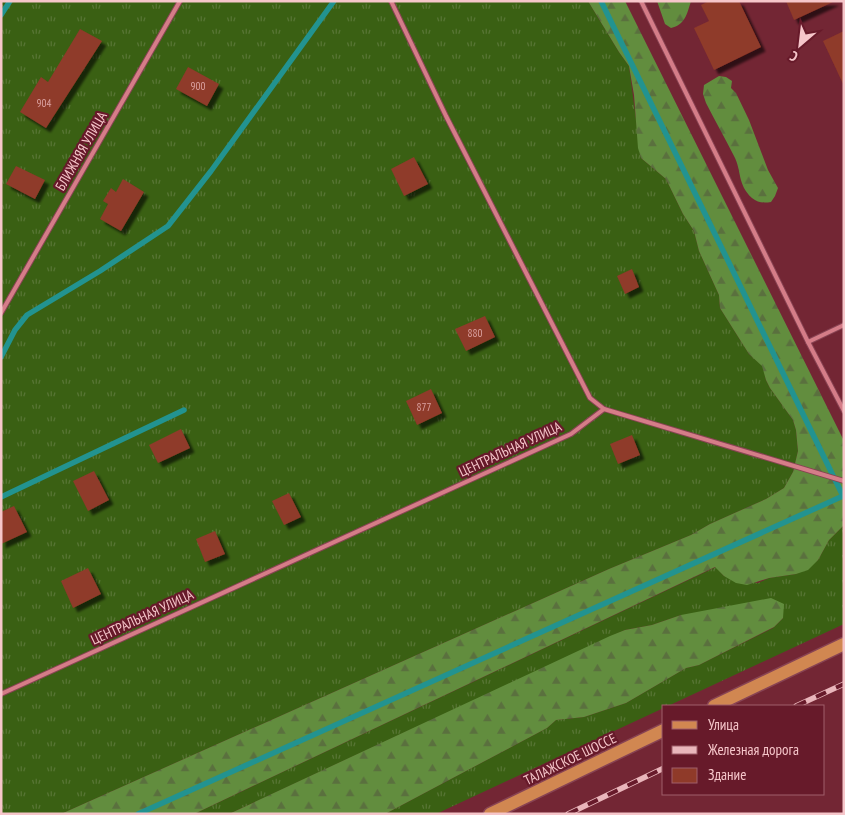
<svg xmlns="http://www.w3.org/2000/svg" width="845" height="815" font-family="'PT Sans Narrow',sans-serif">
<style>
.grass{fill:url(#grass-tufts)}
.forest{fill:url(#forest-firs)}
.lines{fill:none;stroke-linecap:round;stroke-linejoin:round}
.stream{stroke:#229390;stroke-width:5.5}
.building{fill:#8f3a29;filter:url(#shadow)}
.lane-casing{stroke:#884353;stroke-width:6}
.primary-casing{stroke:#884353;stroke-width:15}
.lane{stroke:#d57d88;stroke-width:4}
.primary{stroke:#d18751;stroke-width:12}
.rail-casing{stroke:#e9b6bb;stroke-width:5.5}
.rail{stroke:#671a2a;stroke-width:4;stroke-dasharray:11;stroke-linecap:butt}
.labels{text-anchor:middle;stroke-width:4.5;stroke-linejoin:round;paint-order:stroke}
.number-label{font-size:11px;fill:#dca3a2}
.street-label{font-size:14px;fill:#f6c6ca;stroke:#671a2a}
</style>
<defs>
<pattern id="grass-tufts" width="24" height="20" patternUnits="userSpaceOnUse" patternTransform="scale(1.25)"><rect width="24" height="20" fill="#3a6013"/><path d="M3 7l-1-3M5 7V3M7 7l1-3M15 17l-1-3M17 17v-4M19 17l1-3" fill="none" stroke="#577534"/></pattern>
<pattern id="forest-firs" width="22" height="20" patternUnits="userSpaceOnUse" patternTransform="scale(1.25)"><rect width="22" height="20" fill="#628d3e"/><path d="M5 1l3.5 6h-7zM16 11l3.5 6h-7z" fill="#5a703e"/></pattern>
<filter id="shadow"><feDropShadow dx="4.5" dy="4.5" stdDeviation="1" flood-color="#0009"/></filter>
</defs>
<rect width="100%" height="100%" fill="#732634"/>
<g class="grass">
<path d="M1 1H588L619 52 629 66 641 158 666 179 683 214 694 231 699 251 719 295 720 308 749 354 763 366 766 380 770 388 793 420 796 430 798 451 793 472 784 488 766 499 710 524 691 535 609 569 61 814H1Z"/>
<path d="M844 525V624L436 814H385L547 728 556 720 584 717 626 703 686 668 699 665 773 628 783 618 681 615 652 625 625 630 229 814H194L716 567 724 576 758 583 769 578 796 574 818 560 829 540Z"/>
</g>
<g class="forest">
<path d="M588 1H625L844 441V525L829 540 818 560 808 570 796 574 769 578 747 585 736 583 724 576 715 567 194 814H61L609 569 691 535 710 524 766 499 784 488 793 472 798 451 796 430 793 420 770 388 766 380 762 366 749 354 720 308 719 295 699 251 694 231 683 214 666 179 641 158 638 148 634 95 629 66 619 52Z"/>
<path d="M657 1H691C687 14 685 25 671 28L665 24Z"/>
<path d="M719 76 726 77 732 81 731 88 736 93 749 120 768 170 778 188 775 196 771 202C764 203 758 203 752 198 737 184 742 171 734 156 725 138 715 121 706 103L703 94 704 85Z"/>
<path d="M771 598 784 604 783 618 774 627 699 665 686 668 626 703 584 717 556 720 547 728 385 814H229L610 636 625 630 652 625 681 615Z"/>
</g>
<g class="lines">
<g class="stream">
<path d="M1 15 10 1"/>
<path d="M1 357 15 330 27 315 100 271 168 226 211 171 334 1"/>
<path d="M1 497 184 410"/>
<path d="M138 814 843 496 601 1"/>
</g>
</g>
<g class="building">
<path d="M709 1H739L761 47 714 70 694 28 709 21 701 5Z"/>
<path d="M786 1H835L794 20Z"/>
<path d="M80 29 102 41 46 128 20 112 41 77 48 82Z"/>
<path d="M844 31V86L823 41Z"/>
<path d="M188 67 219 84 207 106 176 89Z"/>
<path d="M414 157 428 184 404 196 391 169Z"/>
<path d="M16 166 45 180 35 199 6 184Z"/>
<path d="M123 179 144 192 121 231 100 219 108 204 103 201 111 188 116 192Z"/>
<path d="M632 269 639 287 625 294 617 276Z"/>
<path d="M485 316 495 337 466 351 455 329Z"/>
<path d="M431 389 442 413 417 425 406 401Z"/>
<path d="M181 429 190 448 158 463 149 445Z"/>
<path d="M632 435 640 455 618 464 610 444Z"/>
<path d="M94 471 109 500 88 511 73 481Z"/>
<path d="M289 493 301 517 284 525 272 501Z"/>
<path d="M14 506 27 532 1 544V512Z"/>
<path d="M215 531 225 554 205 562 196 539Z"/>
<path d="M88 568 101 594 73 608 61 581Z"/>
</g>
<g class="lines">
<defs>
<g id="lane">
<path d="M641 1 808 342 844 411"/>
<path d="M1 313 180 1"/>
<path d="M808 342 844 325"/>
<path d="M604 409 844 481"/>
<path d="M1 694 571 434 604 409 590 398 446 116 391 1"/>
</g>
<g id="primary">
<path d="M714 706 844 644"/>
<path d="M490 814 664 730"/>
</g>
</defs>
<use href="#lane" class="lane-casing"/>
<use href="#primary" class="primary-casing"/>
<use href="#lane" class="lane"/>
<use href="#primary" class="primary"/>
<defs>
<g id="rail">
<path d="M796 706 844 684"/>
<path d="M568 814 664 768"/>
</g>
</defs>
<use href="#rail" class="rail-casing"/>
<use href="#rail" class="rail"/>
</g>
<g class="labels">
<g class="number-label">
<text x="198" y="90">900</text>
<text x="44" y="107">904</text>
<text x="475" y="337">880</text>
<text x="424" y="411">877</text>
</g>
<g class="street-label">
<text transform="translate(81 151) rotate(-60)" y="5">БЛИЖНЯЯ УЛИЦА</text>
<text transform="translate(510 449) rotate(-25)" y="5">ЦЕНТРАЛЬНАЯ УЛИЦА</text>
<text transform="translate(142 617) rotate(-25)" y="5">ЦЕНТРАЛЬНАЯ УЛИЦА</text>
<text transform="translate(570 759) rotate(-26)" y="5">ТАЛАЖСКОЕ ШОССЕ</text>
</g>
</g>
<rect width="845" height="815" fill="none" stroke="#f6c6ca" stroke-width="5"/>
<rect x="662" y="705" width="162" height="90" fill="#671a2a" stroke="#a05f6a"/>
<rect x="672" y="721" width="25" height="8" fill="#d18751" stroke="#a05f6a"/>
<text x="708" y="730" font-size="15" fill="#f6c6ca">Улица</text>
<rect x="672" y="746" width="25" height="8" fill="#e9b6bb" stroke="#a05f6a"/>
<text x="708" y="755" font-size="15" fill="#f6c6ca">Железная дорога</text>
<rect x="672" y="768" width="25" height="15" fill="#8f3a29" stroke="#a05f6a"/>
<text x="708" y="780" font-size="15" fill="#f6c6ca">Здание</text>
<g transform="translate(800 45) rotate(208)" stroke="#671a2a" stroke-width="4" paint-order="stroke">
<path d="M0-4L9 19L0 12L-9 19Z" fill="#f6c6ca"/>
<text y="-8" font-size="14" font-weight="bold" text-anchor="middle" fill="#f6c6ca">С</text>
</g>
</svg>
